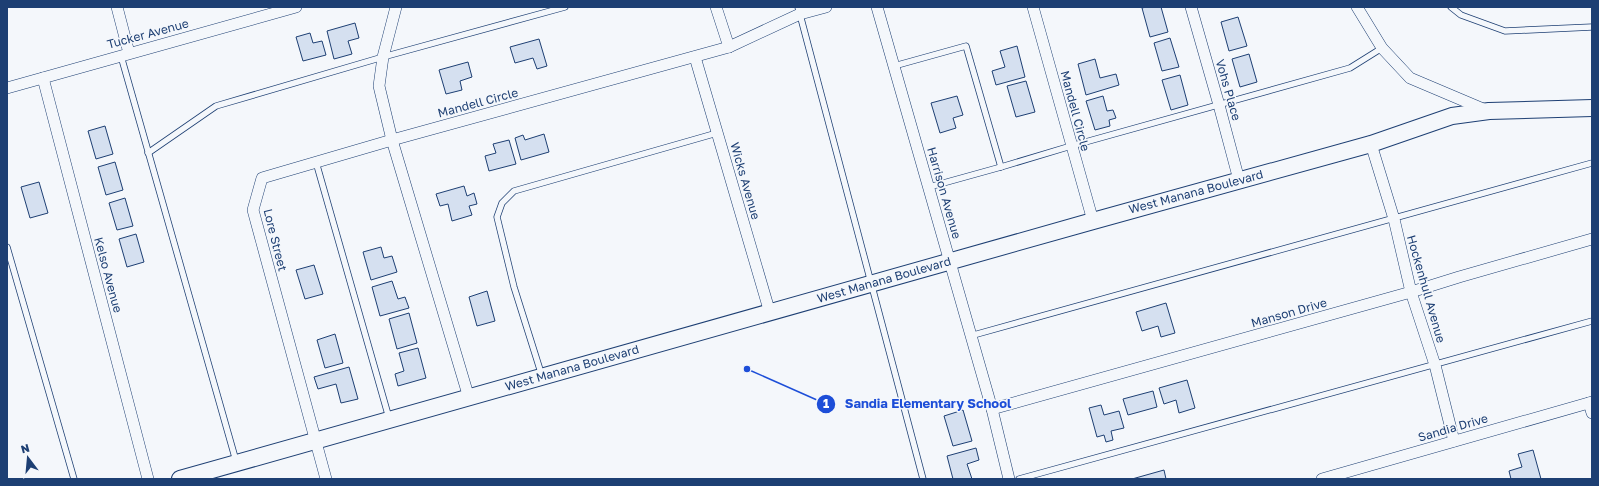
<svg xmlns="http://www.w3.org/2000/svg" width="1599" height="486" font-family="'Golos Text',sans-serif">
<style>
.building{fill:#d5e0f0;stroke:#1d3f73}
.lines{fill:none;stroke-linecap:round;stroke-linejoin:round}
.lane-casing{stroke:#1d3f73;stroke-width:7}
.street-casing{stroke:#1d3f73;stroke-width:12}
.secondary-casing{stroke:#1d3f73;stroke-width:18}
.lane{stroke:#f4f7fb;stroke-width:5.5}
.street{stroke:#f4f7fb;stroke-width:11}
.secondary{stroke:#f4f7fb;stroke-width:16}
.labels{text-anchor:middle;stroke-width:3;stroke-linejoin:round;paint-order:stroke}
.street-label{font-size:12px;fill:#1d3f73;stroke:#f4f7fb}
.leader{fill:none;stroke:#1d4ed8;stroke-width:1.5}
.callout-dot{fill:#1d4ed8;stroke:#f4f7fb;stroke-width:1.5}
.mark-label{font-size:12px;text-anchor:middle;font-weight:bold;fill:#fff}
.callout-label{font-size:13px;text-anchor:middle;font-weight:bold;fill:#1d4ed8;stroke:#f4f7fb;stroke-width:3;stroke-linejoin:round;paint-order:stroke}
</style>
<rect width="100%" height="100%" fill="#f4f7fb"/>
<g class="building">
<path d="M1146 7H1161L1168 32 1150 37 1142 8Z"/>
<path d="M1238 17 1247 46 1229 51 1221 22Z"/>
<path d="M355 23 359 38 348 41 352 54 334 59 327 31Z"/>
<path d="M310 33 313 43 322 41 326 55 303 61 296 37Z"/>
<path d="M1170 38 1179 67 1162 71 1154 43Z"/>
<path d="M539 39 547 66 537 69 533 58 515 63 510 47Z"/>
<path d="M1017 46 1025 77 996 85 992 71 1005 67 1000 51Z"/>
<path d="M1249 54 1257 82 1240 87 1232 59Z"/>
<path d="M1095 59 1100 78 1116 74 1119 85 1086 95 1078 64Z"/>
<path d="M468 62 472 77 460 81 462 90 446 94 439 70Z"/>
<path d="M1180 75 1188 105 1171 110 1162 80Z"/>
<path d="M1026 81 1035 112 1016 117 1007 86Z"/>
<path d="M957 96 963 115 953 118 956 128 940 133 931 103Z"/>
<path d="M1103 96 1107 111 1113 110 1116 118 1109 120 1110 126 1095 130 1086 101Z"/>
<path d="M105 126 113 154 96 159 88 131Z"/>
<path d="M544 134 549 152 521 160 515 138 523 135 525 140Z"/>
<path d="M509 140 516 164 489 171 485 156 496 153 493 144Z"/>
<path d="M115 162 123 190 106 195 98 167Z"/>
<path d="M39 182 48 213 30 218 21 187Z"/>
<path d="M464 186 467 196 474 193 477 204 469 206 472 215 452 221 448 204 440 206 436 194Z"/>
<path d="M125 198 133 226 117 230 109 203Z"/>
<path d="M136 234 144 262 127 267 119 239Z"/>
<path d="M381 247 384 258 392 256 397 272 371 280 363 252Z"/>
<path d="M314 265 323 294 305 299 296 270Z"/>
<path d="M392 281 398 299 405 297 409 308 380 316 372 287Z"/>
<path d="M487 291 495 321 477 326 469 297Z"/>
<path d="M1166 303 1175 333 1161 337 1158 326 1142 331 1136 312Z"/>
<path d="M409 313 417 343 397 349 389 319Z"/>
<path d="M335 334 343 363 325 368 317 340Z"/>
<path d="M418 348 426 378 398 386 395 374 404 371 399 353Z"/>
<path d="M349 367 358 399 341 403 336 384 318 389 314 377Z"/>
<path d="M1187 380 1195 408 1179 413 1176 400 1164 404 1159 388Z"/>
<path d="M1153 391 1157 407 1128 415 1123 399Z"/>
<path d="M1101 405 1104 415 1119 411 1124 428 1111 431 1113 440 1106 442 1104 435 1097 437 1089 408Z"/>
<path d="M963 410 972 441 953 446 944 416Z"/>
<path d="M976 448 979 460 967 464 972 479H953L947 456Z"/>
<path d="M1533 450 1541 479H1511L1509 471 1522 467 1518 454Z"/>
<path d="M1164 470 1166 479H1132Z"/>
</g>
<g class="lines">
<defs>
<g id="lane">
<path d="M798 7 923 479"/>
<path d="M1451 7 1461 15 1505 31 1592 27"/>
<path d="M121 56 236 461"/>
<path d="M894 66 966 46 1001 167"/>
<path d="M148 153 216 106 383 57 565 7"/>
<path d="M316 162 389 418"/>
<path d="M929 187 1001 167 1071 146 1350 68 1382 48"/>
<path d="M7 247 74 479"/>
<path d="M970 336 1592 163"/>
<path d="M542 376 514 287 497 217 502 203 514 191 717 133"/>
<path d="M1019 479 1592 321"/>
</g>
<g id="street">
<path d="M117 7 129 53"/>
<path d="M396 7 383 57 379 86 392 140 469 398"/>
<path d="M716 7 729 47"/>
<path d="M877 7 992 409 1009 479"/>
<path d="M1033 7 1093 221"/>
<path d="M1191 7 1219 105 1239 180"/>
<path d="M1357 7 1382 48 1410 78 1488 111"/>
<path d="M695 57 770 313"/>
<path d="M43 78 148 479"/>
<path d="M7 88 296 7"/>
<path d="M1371 144 1394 219 1411 292 1435 365 1454 441"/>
<path d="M1589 403 1592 413"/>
<path d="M992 409 1411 292 1459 277 1592 239"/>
<path d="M326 479 253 210 262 178 392 140 729 47 800 14 826 7"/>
<path d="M1322 479 1592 402"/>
</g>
<path id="secondary" d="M180 479 1093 221 1371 144 1452 116 1489 111 1592 108"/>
</defs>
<use href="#lane" class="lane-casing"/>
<use href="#street" class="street-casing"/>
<use href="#secondary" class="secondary-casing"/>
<use href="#lane" class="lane"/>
<use href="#street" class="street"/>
<use href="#secondary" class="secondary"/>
</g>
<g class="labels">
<g class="street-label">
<text transform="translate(148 34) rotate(-15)" y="4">Tucker Avenue</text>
<text transform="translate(1228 90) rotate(74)" y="4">Vohs Place</text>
<text transform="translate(478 103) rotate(-15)" y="4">Mandell Circle</text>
<text transform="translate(1075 111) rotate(75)" y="4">Mandell Circle</text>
<text transform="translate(745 181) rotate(74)" y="4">Wicks Avenue</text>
<text transform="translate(1196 192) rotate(-15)" y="4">West Manana Boulevard</text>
<text transform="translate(944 193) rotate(74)" y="4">Harrison Avenue</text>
<text transform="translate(275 240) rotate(76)" y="4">Lore Street</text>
<text transform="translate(108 275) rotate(75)" y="4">Kelso Avenue</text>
<text transform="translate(884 280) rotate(-16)" y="4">West Manana Boulevard</text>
<text transform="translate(1426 289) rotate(74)" y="4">Hockenhull Avenue</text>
<text transform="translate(1289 313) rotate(-16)" y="4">Manson Drive</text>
<text transform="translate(572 368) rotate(-16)" y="4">West Manana Boulevard</text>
<text transform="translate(1453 428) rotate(-16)" y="4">Sandia Drive</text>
</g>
</g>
<path class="leader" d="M747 369L826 404"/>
<g class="callout-dot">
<circle cx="747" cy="369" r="4"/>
<circle cx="826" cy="404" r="10"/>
</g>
<g class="mark-label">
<text x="826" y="408">1</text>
</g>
<g class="callout-label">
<text x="928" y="408">Sandia Elementary School</text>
</g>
<rect width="1599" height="486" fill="none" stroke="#1d3f73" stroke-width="16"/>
<g transform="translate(28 458) rotate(344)" stroke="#f4f7fb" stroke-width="3" paint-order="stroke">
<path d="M0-3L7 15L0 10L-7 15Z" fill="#1d3f73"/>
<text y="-6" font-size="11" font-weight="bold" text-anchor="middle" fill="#1d3f73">N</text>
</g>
</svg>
